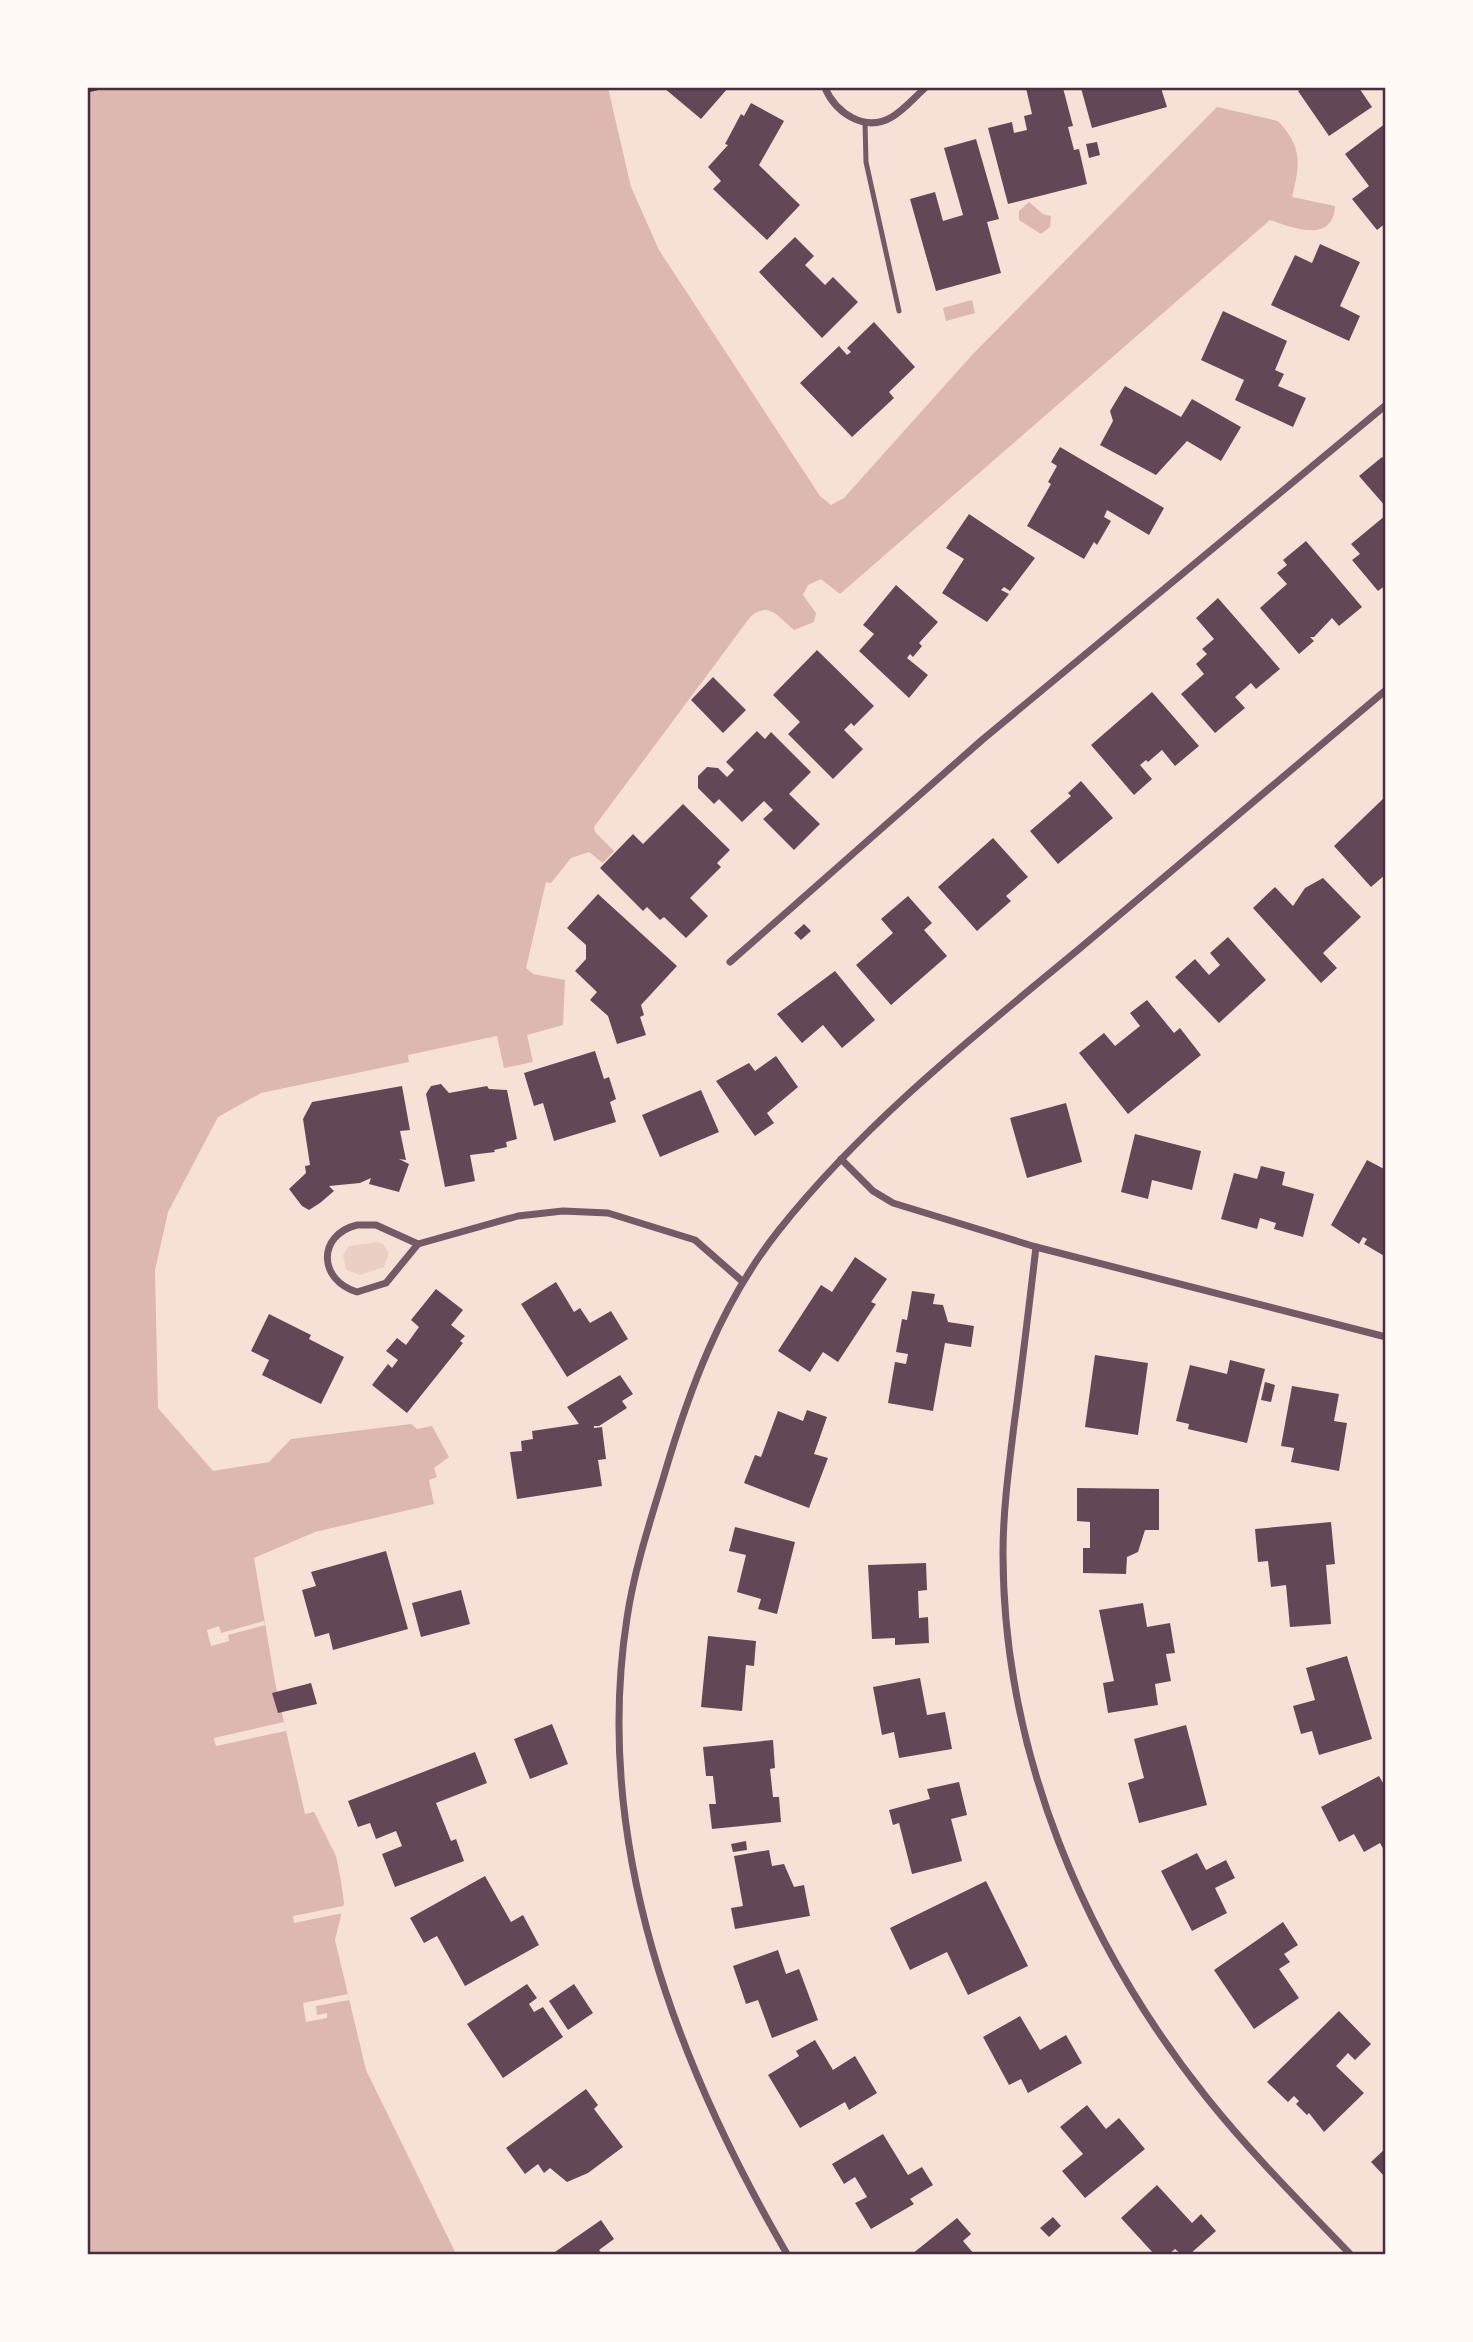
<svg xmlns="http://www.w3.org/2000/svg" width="1473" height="2342" font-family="'IBM Plex Sans',sans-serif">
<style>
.green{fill:#ebcfc5}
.water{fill:#dcb8b0}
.pier{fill:#f7e1d7}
.building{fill:#644757}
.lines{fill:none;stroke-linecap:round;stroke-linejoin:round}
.path{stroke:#4a2c40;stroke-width:4.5}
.service{stroke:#755966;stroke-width:5}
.minor{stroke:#755966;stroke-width:7}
.neatline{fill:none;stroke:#4a2c40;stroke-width:2.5}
</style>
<rect width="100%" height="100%" fill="#f7e1d7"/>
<path class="green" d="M377 1242 383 1244 389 1253 384 1267 360 1275 346 1270 343 1255 349 1246Z"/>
<g class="water">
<path d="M88 88H608L631 187 659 250 820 496 831 505 844 498 972 355 1217 107 1278 121C1303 148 1300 164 1292 197L1335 206C1333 244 1293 228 1270 220L840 594 821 579 808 585 803 595 816 613 814 622 794 630C779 618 770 601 751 616L594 827 595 832 614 851 603 863 589 852 571 858 551 883 546 882 526 968 533 974 565 980 563 1025 527 1035 533 1062 504 1068 497 1036 408 1055 409 1062 261 1093 218 1117 168 1212 155 1270 158 1408 213 1471 269 1462 291 1439 411 1424 417 1429 432 1426 449 1457 434 1468 437 1477 429 1480 434 1504 315 1532 254 1558 275 1682 305 1814 314 1812 336 1856 341 1881 344 1903 335 1940 366 2070 456 2254H88Z"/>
<path d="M1029 202 1043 214 1051 216 1050 227 1041 234 1019 220V211Z"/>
<path d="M972 300 975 313 946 321 943 308Z"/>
</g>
<g class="pier">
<path d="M264 1621 265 1625 228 1635 229 1641 211 1646 207 1630 219 1626 221 1633Z"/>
<path d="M284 1722 286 1731 216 1746 214 1738Z"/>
<path d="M343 1906V1913L294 1923 293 1916Z"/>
<path d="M348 1994 349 2000 316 2006 317 2015 327 2013V2018L306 2022 303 2003Z"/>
</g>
<g class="building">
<path d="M664 88H728L701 119Z"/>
<path d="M1026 88H1063L1073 126 1068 127 1074 150 1079 149 1087 184 1008 204 988 128 1012 122 1014 133 1027 130 1024 116 1032 114Z"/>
<path d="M1081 88H1161L1167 107 1092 128Z"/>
<path d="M1303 88H1359L1372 107 1329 136 1298 91Z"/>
<path d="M751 103 784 121 759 165 800 205 767 240 713 189 721 181 708 167 728 145 725 144 741 114 744 116Z"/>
<path d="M1386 123V223L1377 230 1352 199 1369 186 1345 154Z"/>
<path d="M976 139 999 219 987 222 1001 273 936 291 910 199 935 192 943 221 963 215 944 148Z"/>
<path d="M1097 142 1100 155 1089 158 1086 144Z"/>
<path d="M795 237 814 256 805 265 825 285 833 277 858 302 822 338 759 272Z"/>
<path d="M1320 244 1360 262 1340 306 1360 316 1349 341 1271 305 1295 255 1312 263Z"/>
<path d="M1223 311 1287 341 1275 370 1284 374 1278 386 1306 398 1293 427 1235 400 1244 380 1201 360Z"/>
<path d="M874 322 915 367 889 392 894 398 852 437 800 383 839 346 847 355 851 352 847 348Z"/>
<path d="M1125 386 1181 417 1192 399 1241 427 1221 461 1187 441 1156 475 1100 445 1113 421 1110 411Z"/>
<path d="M1060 447 1164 508 1149 535 1107 510 1104 517 1111 521 1097 545 1094 542 1084 559 1027 526 1051 484 1048 482 1057 466 1051 462Z"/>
<path d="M1382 457 1386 461V507L1359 476Z"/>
<path d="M969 514 1035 558 1010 591 1004 587 1001 590 1009 594 987 622 942 593 964 559 946 548Z"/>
<path d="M1386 515V585L1378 591 1352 560 1360 554 1351 544Z"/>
<path d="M1306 541 1362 607 1339 626 1332 618 1314 637H1310L1314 641 1299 654 1260 608 1287 584 1277 573 1287 565 1283 560Z"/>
<path d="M896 585 938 622 919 643 922 646 913 657 910 654 907 658 928 675 909 698 859 651 874 634 863 625Z"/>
<path d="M1218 598 1280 669 1256 689 1251 683 1235 697 1245 708 1215 733 1181 694 1204 674 1196 664 1207 654 1202 649 1214 639 1196 618Z"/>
<path d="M817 650 874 706 854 726 851 723 844 730 863 749 833 779 788 734 800 722 773 695Z"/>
<path d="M713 677 746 710 723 733 691 700Z"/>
<path d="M1152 692 1199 746 1175 766 1162 750 1148 762 1146 760 1140 765 1152 779 1134 795 1091 745Z"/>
<path d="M757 731 765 739 771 732 811 772 789 794 820 824 794 850 763 819 773 810 764 801 742 822 719 799 714 804 698 788V776L707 767 718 768 727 777 734 770 726 762Z"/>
<path d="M1081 781 1113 818 1058 864 1030 831 1071 796 1068 793Z"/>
<path d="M1386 796V874L1371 887 1334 846Z"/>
<path d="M683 804 730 850 717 863 721 867 690 898 708 916 686 938 664 917 660 920 647 907 643 911 600 868 633 834 643 844Z"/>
<path d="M993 838 1028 877 1006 896 1011 901 977 931 938 887Z"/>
<path d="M1323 878 1361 917 1323 953 1337 968 1321 983 1253 908 1275 887 1293 906 1305 888Z"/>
<path d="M598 894 677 966 641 1005 644 1015 640 1017 646 1035 617 1044 608 1016 590 1000 597 992 575 971 586 959V945L567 928Z"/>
<path d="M908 896 932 923 924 930 947 956 891 1005 856 965 893 933 881 919Z"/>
<path d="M804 924 811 931 801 940 794 933Z"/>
<path d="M1228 937 1266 980 1219 1023 1175 977 1195 959 1209 975 1220 965 1210 953Z"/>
<path d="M835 971 875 1020 842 1048 823 1025 802 1043 777 1014Z"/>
<path d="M1147 1000 1174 1033 1180 1028 1201 1055 1128 1114 1079 1053 1104 1033 1115 1046 1140 1026 1130 1013Z"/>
<path d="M595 1051 604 1079 609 1077 616 1099 610 1102 616 1122 554 1141 543 1103 534 1106 524 1073Z"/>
<path d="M776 1056 798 1087 767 1113 774 1123 755 1136 716 1081 749 1063 755 1071Z"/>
<path d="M441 1084 449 1093 487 1086 489 1089 507 1090 517 1139 506 1142 507 1147 494 1150 495 1152 470 1155 475 1181 445 1187 426 1094 431 1086Z"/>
<path d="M402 1086 410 1130 400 1131 406 1160 399 1159 409 1164 399 1192 369 1184 371 1178 360 1183 329 1186 334 1191 320 1203 309 1210 302 1206 289 1189 306 1173 305 1166 310 1165 303 1119 312 1102Z"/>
<path d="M701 1090 719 1132 660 1157 642 1115Z"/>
<path d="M1066 1103 1082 1162 1027 1178 1010 1118Z"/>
<path d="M1135 1134 1201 1151 1192 1190 1152 1180 1148 1199 1121 1192Z"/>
<path d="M1367 1160 1386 1170V1257L1364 1244 1367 1239 1363 1237 1359 1244 1331 1225Z"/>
<path d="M1261 1166 1285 1172 1282 1185 1314 1194 1303 1237 1274 1229 1276 1223 1260 1218 1257 1229 1221 1219 1234 1173 1257 1179Z"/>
<path d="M855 1257 887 1279 871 1302 876 1304 838 1362 823 1352 810 1372 778 1351 821 1285 832 1292Z"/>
<path d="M556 1282 574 1312 580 1308 590 1323 611 1311 628 1339 567 1377 521 1304Z"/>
<path d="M436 1289 463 1310 451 1325 465 1336 460 1341 463 1343 407 1413 372 1385 388 1364 392 1368 398 1360 386 1351 397 1338 406 1345 419 1327 411 1320Z"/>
<path d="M912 1291 935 1294 933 1304 943 1305 948 1322 974 1326 971 1347 945 1343 933 1411 888 1403 895 1362 906 1364 908 1354 896 1352 902 1319 907 1320Z"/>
<path d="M269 1314 311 1335 309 1339 344 1357 321 1404 262 1375 269 1360 251 1351Z"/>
<path d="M1095 1355 1148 1363 1138 1435 1085 1427Z"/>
<path d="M1230 1360 1265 1369 1247 1443 1188 1429 1189 1424 1176 1421 1190 1365 1227 1374Z"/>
<path d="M620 1375 633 1394 622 1401 627 1408 599 1426H594V1428L602 1427 606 1459 598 1460 602 1486 517 1499 510 1452 522 1451 521 1441 533 1439 532 1431 579 1424 567 1407Z"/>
<path d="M1265 1382 1275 1385 1271 1402 1261 1400Z"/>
<path d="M1292 1386 1339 1394 1334 1421 1347 1423 1339 1471 1291 1462 1294 1448 1281 1446Z"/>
<path d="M807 1410 827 1417 814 1454 828 1458 809 1508 744 1483 755 1455 761 1457 778 1411 803 1421Z"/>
<path d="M1077 1488 1159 1489V1530H1145L1138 1552 1127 1557 1126 1574 1083 1573V1548H1090V1522L1077 1521Z"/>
<path d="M1331 1522 1335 1564 1326 1565 1331 1624 1290 1627 1286 1585 1271 1587 1268 1561 1258 1562 1255 1529Z"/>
<path d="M735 1527 795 1542 777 1614 758 1609 761 1599 737 1592 746 1555 729 1551Z"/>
<path d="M386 1551 408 1629 333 1650 329 1633 315 1637 302 1590 316 1586 311 1572Z"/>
<path d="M926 1563 927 1590 918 1591 919 1618 928 1617 929 1643 895 1645V1638L872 1639 868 1565Z"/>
<path d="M461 1590 470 1624 421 1637 412 1603Z"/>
<path d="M1143 1603 1147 1627 1170 1623 1175 1653 1166 1654 1171 1681 1155 1684 1158 1705 1108 1713 1103 1683 1114 1681 1099 1610Z"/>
<path d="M708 1636 756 1641 754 1666 746 1665 742 1711 701 1707Z"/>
<path d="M1347 1656 1372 1739 1319 1755 1312 1731 1301 1734 1293 1706 1315 1700 1306 1668Z"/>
<path d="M920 1678 927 1715 945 1712 952 1749 899 1758 894 1732 882 1735 873 1687Z"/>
<path d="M311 1683 317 1704 278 1713 272 1693Z"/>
<path d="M552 1724 568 1764 530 1779 514 1739Z"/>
<path d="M1186 1725 1207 1805 1139 1823 1128 1783 1144 1778 1134 1739Z"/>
<path d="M773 1740 775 1768 770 1769 773 1797H779L781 1822 712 1829 709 1804H716L713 1776H706L703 1747Z"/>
<path d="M475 1752 487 1783 436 1803 451 1841 456 1839 464 1861 395 1887 382 1854 402 1846 396 1831 376 1839 370 1823 358 1827 348 1801Z"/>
<path d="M1379 1776 1386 1788V1854L1380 1843 1364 1852 1354 1834 1339 1842 1321 1807Z"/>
<path d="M959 1782 967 1815 951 1819 962 1861 912 1874 899 1823 893 1825 889 1810 930 1799 927 1789Z"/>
<path d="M746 1841 747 1850 733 1852 731 1844Z"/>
<path d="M769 1850 772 1866 784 1864 794 1887 804 1885 810 1916 735 1929 731 1908 743 1906 734 1856Z"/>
<path d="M1197 1853 1206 1870 1226 1860 1235 1878 1215 1888 1227 1913 1192 1931 1161 1871Z"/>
<path d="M485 1876 511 1922 523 1915 539 1945 465 1986 437 1936 424 1943 410 1918Z"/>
<path d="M986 1881 1028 1966 968 1995 947 1952 910 1970 890 1928Z"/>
<path d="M1283 1922 1298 1945 1284 1954 1290 1962 1279 1969 1299 1998 1254 2029 1214 1970Z"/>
<path d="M778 1950 786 1974 799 1969 818 2020 772 2038 758 2000 746 2004 733 1966Z"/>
<path d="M527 1984 537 1998 529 2004 534 2012 543 2007 563 2037 503 2078 467 2024Z"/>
<path d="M574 1984 593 2013 568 2030 549 2001Z"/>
<path d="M1339 2011 1371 2044 1355 2060 1348 2053 1336 2066 1364 2093 1324 2132 1309 2113 1307 2115 1296 2104 1299 2101 1294 2096 1288 2102 1267 2082Z"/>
<path d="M1020 2016 1040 2050 1066 2035 1082 2063 1028 2093 1021 2079 1009 2085 983 2037Z"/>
<path d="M815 2040 833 2070 855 2056 877 2093 849 2110 845 2102 800 2128 768 2075 799 2056 796 2051Z"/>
<path d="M586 2089 598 2105 594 2109 623 2147 588 2173 567 2182 550 2168 544 2173 538 2164 525 2174 506 2148Z"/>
<path d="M1087 2105 1106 2129 1119 2118 1145 2149 1085 2198 1062 2171 1083 2154 1060 2127Z"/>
<path d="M883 2134 908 2175 922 2167 933 2185 910 2199 914 2204 871 2229 855 2203 867 2197 855 2177 844 2184 832 2164Z"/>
<path d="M1386 2148V2178L1371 2162Z"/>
<path d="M1157 2185 1192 2223 1201 2214 1216 2231 1190 2254H1181L1175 2249 1169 2254H1154L1121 2218Z"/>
<path d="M1053 2217 1061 2226 1049 2237 1040 2228Z"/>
<path d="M957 2218 971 2234 963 2241 974 2254H912Z"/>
<path d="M601 2220 614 2239 599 2250 602 2254H552Z"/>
</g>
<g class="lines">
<path class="path" d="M88 90 97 88"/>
<path class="service" d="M865 123 866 162 899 311"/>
<g class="minor">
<path d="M825 88C836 113 865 133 892 117 904 110 914 98 925 88"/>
<path d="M730 962 982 740 1386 405"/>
<path d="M841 1159 873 1191 893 1203 1036 1247 1386 1337"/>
<path d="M357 1225H376L418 1244 386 1283 357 1292C318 1280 317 1235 357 1225Z"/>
<path d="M418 1244 518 1216 563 1211 608 1213 695 1240 742 1281"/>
<path d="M1036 1247C1029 1307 1022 1366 1014 1425 1009 1467 1003 1510 1003 1553 1003 1752 1084 1944 1207 2098 1251 2153 1301 2203 1350 2254"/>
<path d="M787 2254C676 2063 592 1843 627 1618 634 1571 649 1525 663 1479 689 1390 721 1303 779 1230 864 1123 974 1036 1079 949 1182 863 1283 776 1386 690"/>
</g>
</g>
<rect width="1473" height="2342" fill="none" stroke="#fffaf5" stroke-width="178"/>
<rect x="89" y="89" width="1295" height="2164" class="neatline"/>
</svg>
